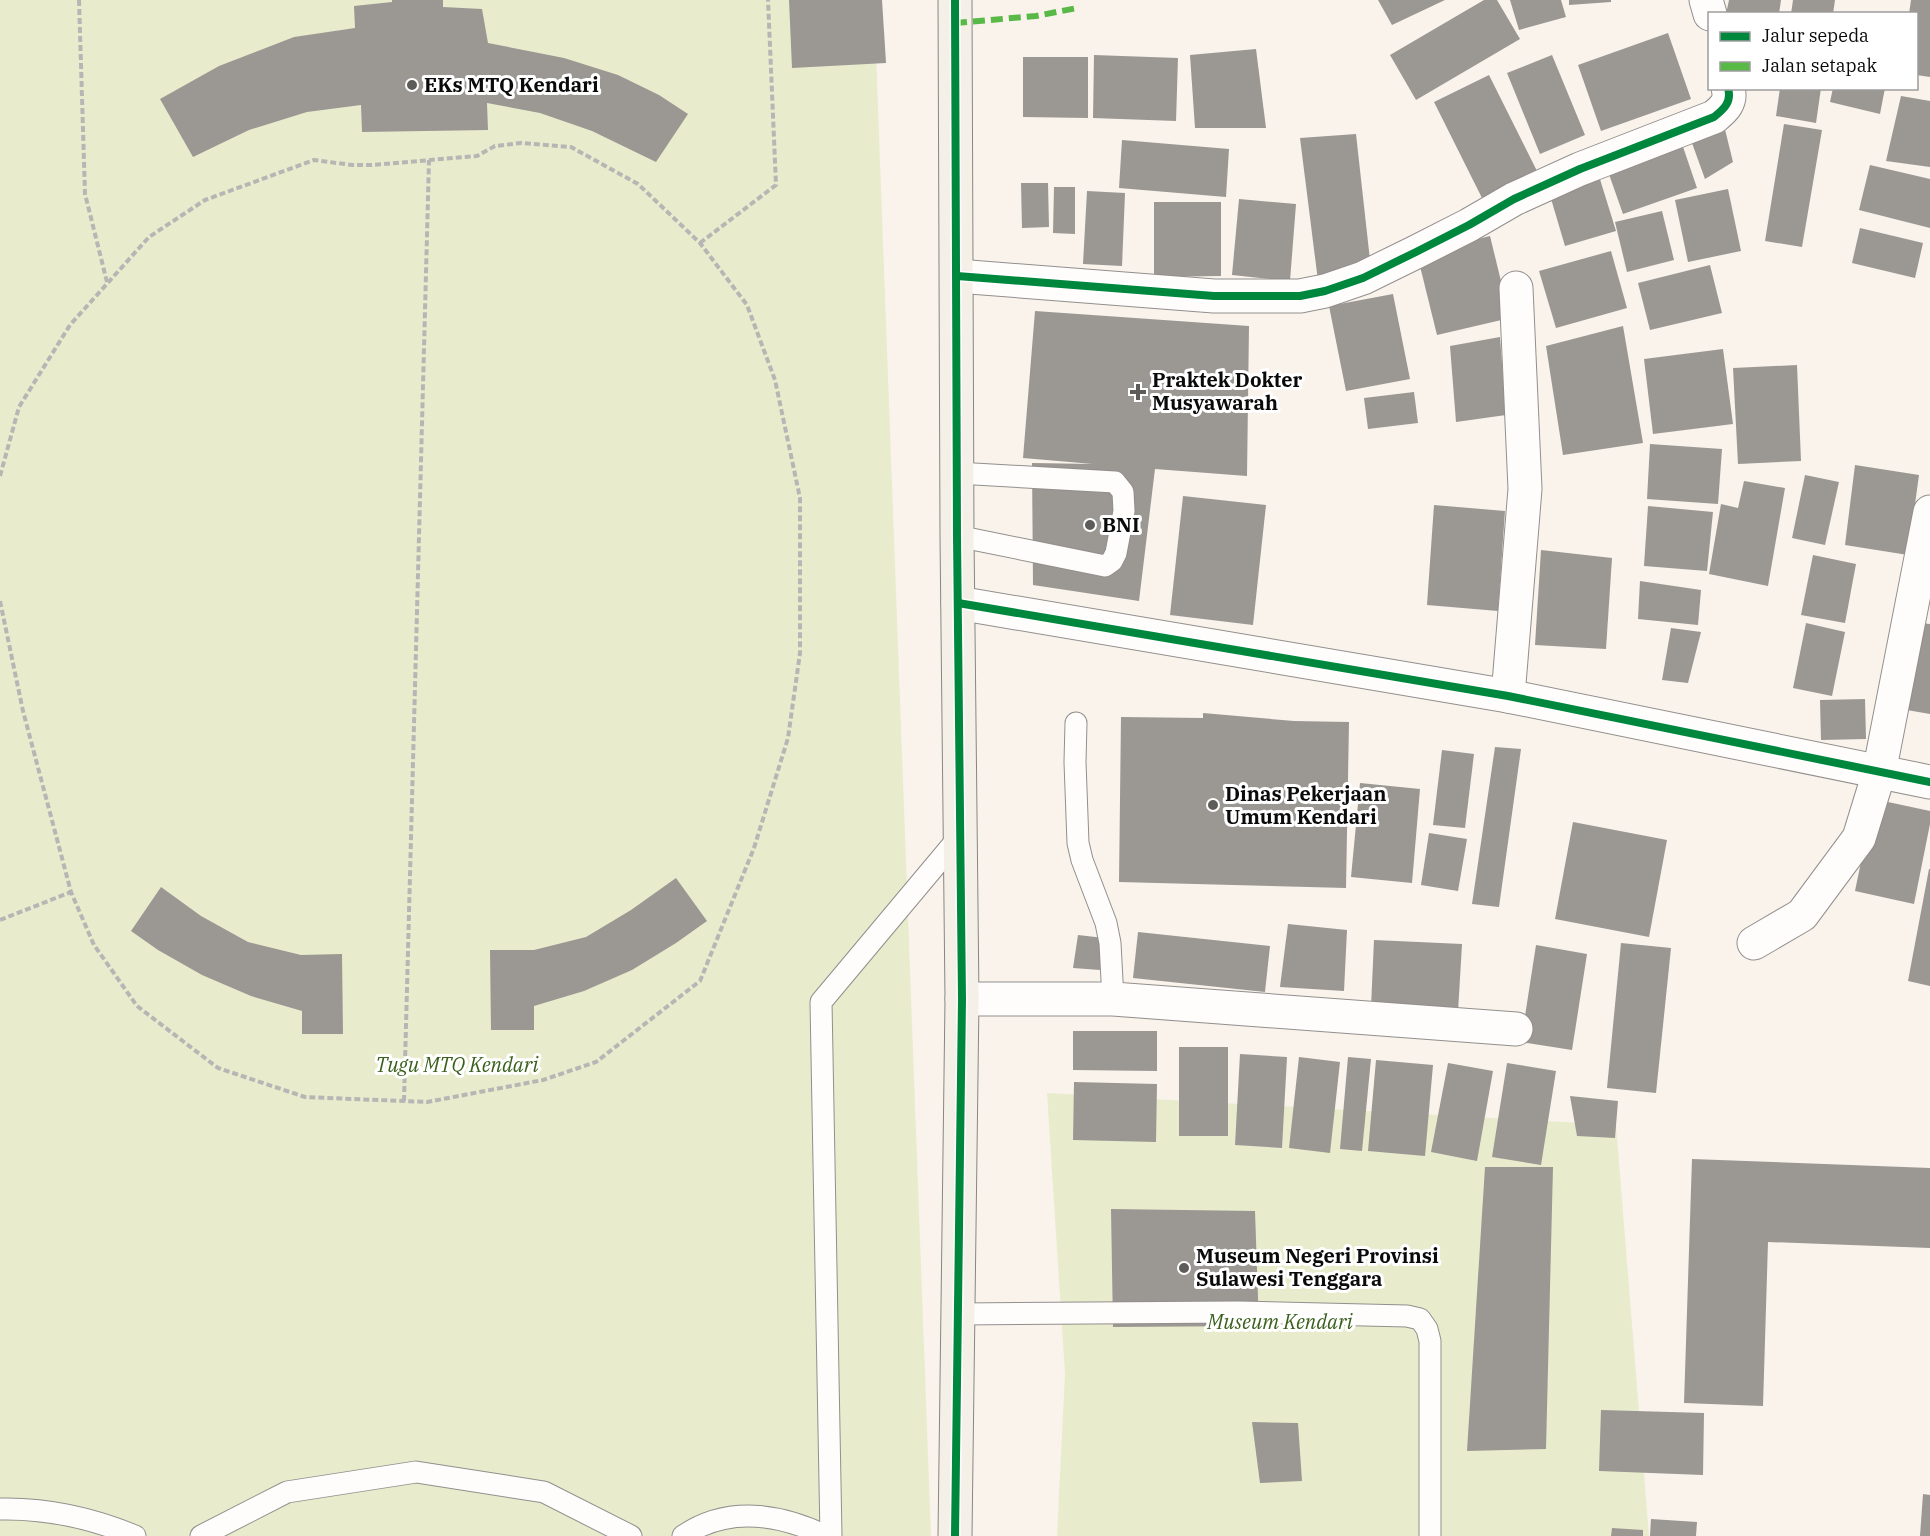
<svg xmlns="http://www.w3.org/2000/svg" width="1930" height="1536" font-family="'IBM Plex Serif',serif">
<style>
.green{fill:#e8eccc}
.building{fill:#9b9793}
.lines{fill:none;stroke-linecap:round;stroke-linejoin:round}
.lane-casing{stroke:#928f8c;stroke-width:23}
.street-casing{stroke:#928f8c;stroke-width:35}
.secondary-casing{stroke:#888682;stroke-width:35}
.path{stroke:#b7b6b5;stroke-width:4;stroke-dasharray:6 3;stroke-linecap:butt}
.lane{stroke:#fefdfc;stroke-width:21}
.street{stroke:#fefdfc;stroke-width:33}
.secondary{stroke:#f4efe7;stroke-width:33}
.quiet{stroke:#58b947;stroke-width:6;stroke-dasharray:12 6;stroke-linecap:butt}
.cycleway-casing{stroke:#fff;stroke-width:11}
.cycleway{stroke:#00873e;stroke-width:8}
.poi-dot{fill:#5e5c59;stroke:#fff;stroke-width:2}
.labels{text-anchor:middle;stroke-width:6;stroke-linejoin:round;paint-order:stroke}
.poi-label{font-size:20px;font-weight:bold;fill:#0a0a0a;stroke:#fff;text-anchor:start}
.park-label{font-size:20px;font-style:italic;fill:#3a5f1c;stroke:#fff}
</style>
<rect width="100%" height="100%" fill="#f9f3ec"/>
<g class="green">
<path d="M0 0H874L931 1536H0Z"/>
<path d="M1047 1093 1616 1125 1649 1536H1057L1065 1374Z"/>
</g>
<g class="building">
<path d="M392 0H443V7L482 9 488 43 564 58 618 75 659 95 688 114 656 162 592 131 540 113 487 103 488 130 362 132 361 105 307 112 249 130 193 157 160 99 219 66 294 37 355 28 354 6 392 2Z"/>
<path d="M789 0H882L886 63 792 68Z"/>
<path d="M1378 0H1445L1392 25Z"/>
<path d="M1484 0H1497L1520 39 1416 100 1390 55Z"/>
<path d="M1510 0H1561L1566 17 1519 30Z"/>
<path d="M1569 0H1611V2L1569 5Z"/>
<path d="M1729 0H1781L1779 14H1726Z"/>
<path d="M1793 0H1835L1833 14H1791Z"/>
<path d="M1911 0H1930V77L1916 75V14H1909Z"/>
<path d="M1668 33 1691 99 1601 131 1578 65Z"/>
<path d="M1256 49 1266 128H1195L1190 55Z"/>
<path d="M1094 55 1178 58 1176 121 1093 118Z"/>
<path d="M1552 55 1585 135 1540 154 1507 73Z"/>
<path d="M1023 57H1088V118L1023 117Z"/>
<path d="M1489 75 1539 175 1484 202 1434 102Z"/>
<path d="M1780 88H1821L1816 123 1776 116Z"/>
<path d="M1833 88H1885L1880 114 1830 102Z"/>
<path d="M1901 96 1930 101V167L1886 161Z"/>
<path d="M1719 105 1733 162 1705 179 1684 121Z"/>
<path d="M1784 124 1822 130 1802 247 1765 241Z"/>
<path d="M1356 134 1371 269 1318 281 1300 138Z"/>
<path d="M1680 138 1697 188 1623 214 1605 163Z"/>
<path d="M1122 140 1229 149 1226 197 1119 188Z"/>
<path d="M1870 165 1930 179V228L1859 210Z"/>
<path d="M1599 176 1616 231 1565 246 1549 192Z"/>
<path d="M1021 183H1048L1049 227 1022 228Z"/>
<path d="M1054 187H1075V234L1053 233Z"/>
<path d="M1728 189 1741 251 1688 262 1675 200Z"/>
<path d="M1087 191 1125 193 1122 266 1083 264Z"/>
<path d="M1239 199 1296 204 1290 281 1232 275Z"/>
<path d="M1154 202H1221V276L1154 277Z"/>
<path d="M1662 211 1674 260 1627 272 1615 222Z"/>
<path d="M1860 228 1923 243 1915 278 1852 263Z"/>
<path d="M1490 236 1510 318 1437 335 1417 254Z"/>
<path d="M1611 251 1627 308 1556 328 1539 271Z"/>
<path d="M1710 265 1722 313 1650 330 1638 283Z"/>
<path d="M1393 294 1410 379 1346 391 1329 306Z"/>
<path d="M1035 311 1249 326 1247 476 1155 469 1139 601 1033 585 1032 463 1093 464 1023 458Z"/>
<path d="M1623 326 1643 443 1563 455 1546 346Z"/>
<path d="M1500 337 1506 415 1456 422 1450 346Z"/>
<path d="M1723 349 1733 424 1653 434 1644 359Z"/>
<path d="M1797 365 1801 461 1738 464 1733 368Z"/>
<path d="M1414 392 1418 423 1368 429 1364 398Z"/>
<path d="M1650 444 1722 449 1718 504 1647 499Z"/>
<path d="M1855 465 1919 475 1908 555 1845 545Z"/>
<path d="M1805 475 1839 482 1825 545 1792 538Z"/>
<path d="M1744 481 1785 488 1768 586 1709 574 1721 504 1738 508Z"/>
<path d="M1183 496 1266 505 1253 625 1170 615Z"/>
<path d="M1434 505 1505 511 1498 611 1427 605Z"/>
<path d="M1648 506 1713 512 1707 571 1644 566Z"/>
<path d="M1541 550 1612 558 1606 649 1535 645Z"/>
<path d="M1813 555 1856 564 1845 623 1801 615Z"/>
<path d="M1640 581 1701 590 1698 625 1638 619Z"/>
<path d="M1914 622 1930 624V714L1901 709Z"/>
<path d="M1806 623 1845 632 1832 696 1793 688Z"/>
<path d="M1671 628 1701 632 1688 683 1662 680Z"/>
<path d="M1865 699 1866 739 1821 740 1820 700Z"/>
<path d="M1203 713 1294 721 1349 722 1346 888 1119 882 1121 717 1203 718Z"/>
<path d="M1495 747 1521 749 1499 907 1472 904Z"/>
<path d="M1442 750 1474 754 1465 828 1433 825Z"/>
<path d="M1360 783 1420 789 1412 883 1351 877Z"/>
<path d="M1874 799 1930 811V824L1914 904 1855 891Z"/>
<path d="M1573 822 1667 840 1649 937 1555 919Z"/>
<path d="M1429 833 1467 839 1458 891 1421 885Z"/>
<path d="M1929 869H1930V986L1908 981Z"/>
<path d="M676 878 707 921 676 943 632 970 584 991 534 1006V1030H491L490 950H534L586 937 631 910Z"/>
<path d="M161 887 201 916 248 942 301 955 342 954 343 1034H302V1011L251 996 202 975 158 950 131 931Z"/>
<path d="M1288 924 1347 930 1344 991 1280 987Z"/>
<path d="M1138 932 1270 946 1265 992 1133 978Z"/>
<path d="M1078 935 1104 938 1100 970 1073 968Z"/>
<path d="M1374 940 1462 944 1458 1012 1371 1007Z"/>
<path d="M1621 943 1671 948 1656 1093 1607 1088Z"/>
<path d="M1536 945 1587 954 1572 1050 1521 1042Z"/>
<path d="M1073 1031H1157V1071L1073 1070Z"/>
<rect x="1179" y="1047" width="49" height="89"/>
<path d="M1240 1054 1287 1057 1282 1148 1235 1145Z"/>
<path d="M1299 1057 1340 1062 1330 1153 1289 1148Z"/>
<path d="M1348 1057 1371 1059 1362 1151 1340 1149Z"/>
<path d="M1376 1060 1433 1065 1425 1156 1368 1151Z"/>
<path d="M1448 1063 1493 1071 1477 1161 1431 1152Z"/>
<path d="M1507 1063 1556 1071 1541 1165 1492 1157Z"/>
<path d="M1074 1082 1157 1084 1156 1142 1073 1140Z"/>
<path d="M1570 1096 1618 1101 1615 1138 1577 1136Z"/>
<path d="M1692 1159 1930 1168V1248L1768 1242 1763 1406 1684 1403Z"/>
<path d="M1485 1167H1553L1546 1449 1467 1451Z"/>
<path d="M1111 1209 1255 1211 1259 1326 1113 1327Z"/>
<path d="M1601 1410 1704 1413 1703 1475 1599 1471Z"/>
<path d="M1252 1422 1298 1423 1302 1481 1260 1483Z"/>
<path d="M1923 1494 1930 1495V1536H1920Z"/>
<path d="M1651 1519 1697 1522 1696 1536H1650Z"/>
<path d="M1612 1528 1643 1530V1536H1611Z"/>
</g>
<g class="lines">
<defs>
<g id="lane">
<path d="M957 536 1105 566 1112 561 1116 553 1124 511 1123 492 1115 482 957 473"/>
<path d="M1076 723 1075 762 1078 843 1082 860 1106 923 1110 943 1113 999"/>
<path d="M959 1314 1238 1312 1407 1316 1420 1319 1427 1329 1430 1341V1536"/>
<path d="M0 1509C46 1508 92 1518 135 1536"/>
<path d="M201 1536 287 1492 416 1472 544 1492 631 1536"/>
<path d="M683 1536C728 1505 780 1514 826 1536"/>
<path d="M831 1536 821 1002 960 836"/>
</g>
<g id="street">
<path d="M1706 0 1710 14"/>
<path d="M957 276 1214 296H1300L1325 291 1363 278 1416 252 1469 225 1514 199 1580 169 1714 117C1724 109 1732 102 1728 88"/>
<path d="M958 603 1508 696 1930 782"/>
<path d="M1508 696 1525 489 1516 288"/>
<path d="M1754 943 1802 915 1859 838 1879 773 1930 512"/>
<path d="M962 999H1113L1516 1029"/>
</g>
<path id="secondary" d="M955 1536 962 999 957 536 955 0"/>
</defs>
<use href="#lane" class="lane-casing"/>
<use href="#street" class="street-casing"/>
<use href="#secondary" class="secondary-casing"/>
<g class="path">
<path d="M79 0 85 194 107 282"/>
<path d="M700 243 776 185 768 0"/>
<path d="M0 476 19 407 70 325 149 237 205 200 314 160 352 165H372L477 156 495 146 521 143 571 147 638 184 700 243 747 305 775 380 800 498V653L788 738 754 848 700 981 596 1062 543 1080 427 1102 305 1097 218 1068 137 1006 94 945 71 892 23 711 0 601"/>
<path d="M0 920 71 892"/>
<path d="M404 1101 429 160"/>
</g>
<use href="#lane" class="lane"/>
<use href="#street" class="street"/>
<use href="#secondary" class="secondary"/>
<path class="quiet" d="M955 23 1036 16 1077 8"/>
<defs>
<g id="cycleway">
<path d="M957 276 1214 296H1300L1325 291 1363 278 1416 252 1469 225 1514 199 1580 169 1714 117C1724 109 1732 102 1728 88"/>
<path d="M958 603 1508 696 1930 782"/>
<path d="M955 1536 962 999 957 536 955 0"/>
</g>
</defs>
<use href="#cycleway" class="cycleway-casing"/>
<use href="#cycleway" class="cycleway"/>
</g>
<g class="poi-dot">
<circle cx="412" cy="85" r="6"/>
<path d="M1135 383h6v6h6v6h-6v6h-6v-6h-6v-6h6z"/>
<circle cx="1090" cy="525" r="6"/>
<circle cx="1213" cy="805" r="6"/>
<circle cx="1184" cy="1268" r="6"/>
</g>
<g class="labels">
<g class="poi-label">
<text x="424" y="92">EKs MTQ Kendari</text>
<text x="1152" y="387">Praktek Dokter<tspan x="1152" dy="23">Musyawarah</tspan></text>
<text x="1102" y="532">BNI</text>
<text x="1225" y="801">Dinas Pekerjaan<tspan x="1225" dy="23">Umum Kendari</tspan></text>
<text x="1196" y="1263">Museum Negeri Provinsi<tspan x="1196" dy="23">Sulawesi Tenggara</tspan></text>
</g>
<g class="park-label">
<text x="457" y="1072">Tugu MTQ Kendari</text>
<text x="1280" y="1329">Museum Kendari</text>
</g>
</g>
<rect x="1708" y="12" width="210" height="78" fill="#ffffff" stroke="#9d9d9d" stroke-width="1.5"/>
<rect x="1720" y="32" width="30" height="9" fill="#00873e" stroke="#9d9d9d" stroke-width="1.5"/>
<text x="1762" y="42" font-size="18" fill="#0a0a0a">Jalur sepeda</text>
<rect x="1720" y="62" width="30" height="9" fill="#58b947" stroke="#9d9d9d" stroke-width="1.5"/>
<text x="1762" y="72" font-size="18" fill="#0a0a0a">Jalan setapak</text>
</svg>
